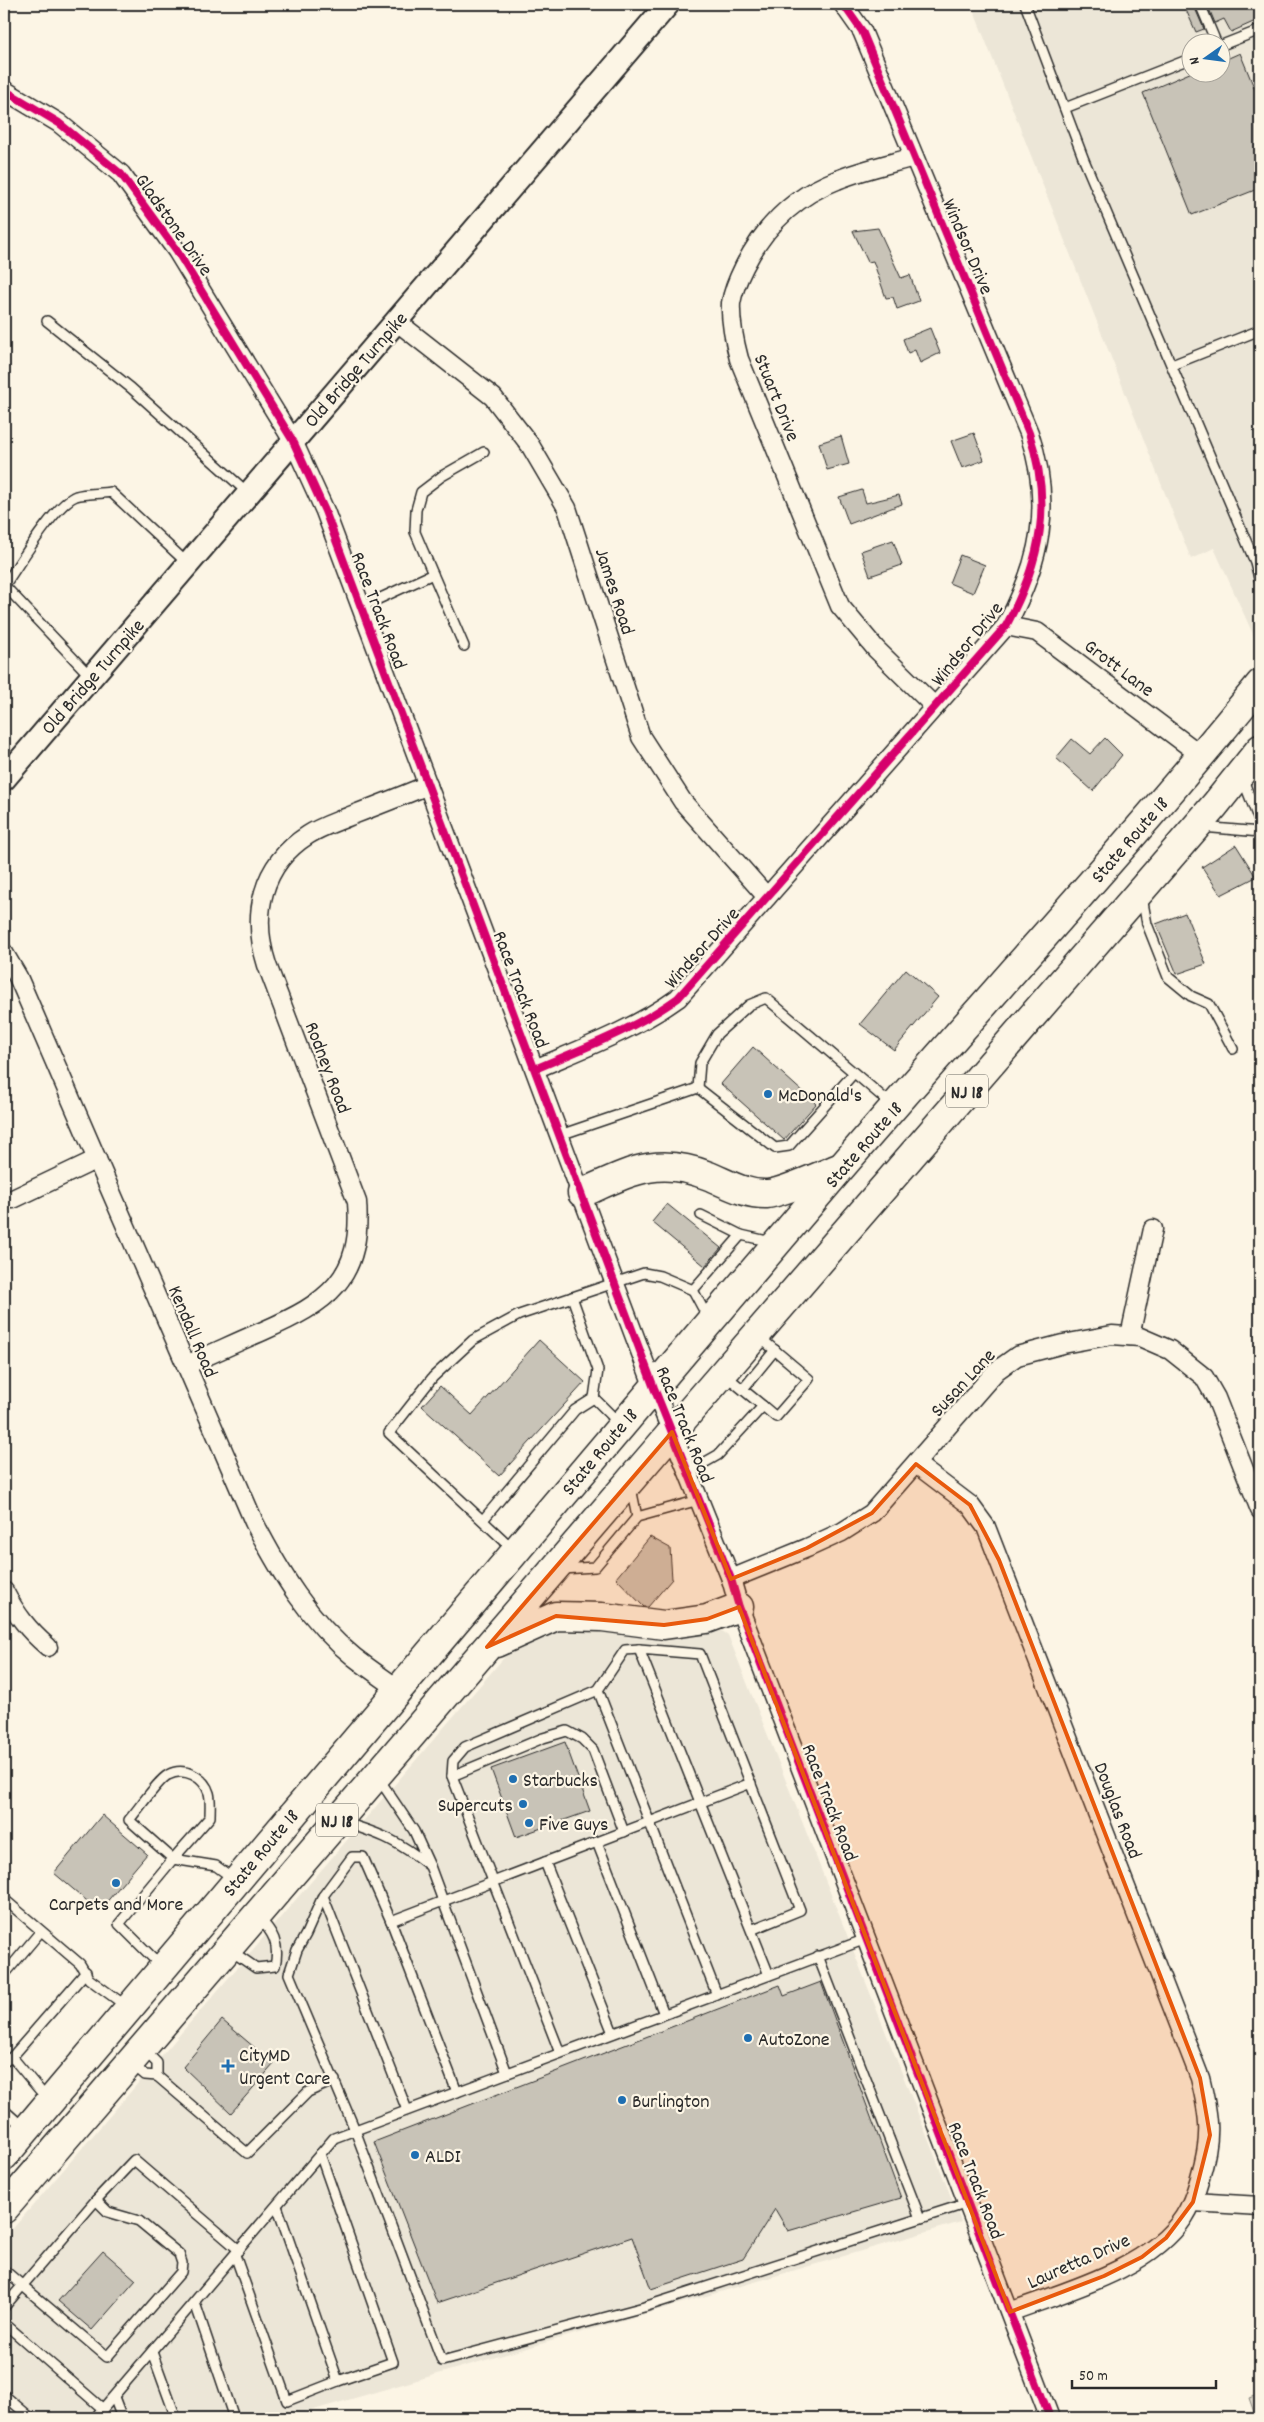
<svg xmlns="http://www.w3.org/2000/svg" width="1264" height="2422" font-family="Dekko,sans-serif">
<style>
.built{fill:#ece6d7;fill-rule:evenodd}
.green{fill:#ded8ca;stroke:#84827a}
.building{fill:#c8c3b7;stroke:#2b2b2b}
.lines{fill:none;stroke-linecap:round;stroke-linejoin:round}
.service-casing{stroke:#2b2b2b;stroke-width:12}
.minor-casing{stroke:#2b2b2b;stroke-width:21}
.tertiary-casing{stroke:#2b2b2b;stroke-width:26}
.trunk-casing{stroke:#2b2b2b;stroke-width:31}
.service{stroke:#fcf5e5;stroke-width:9}
.minor{stroke:#fcf5e5;stroke-width:18}
.tertiary{stroke:#fcf5e5;stroke-width:22}
.trunk{stroke:#fcf5e5;stroke-width:28}
.cycleway-casing{stroke:#fcf5e5;stroke-width:11}
.cycleway{stroke:#d6006c;stroke-width:8}
.marked{fill:#e8590c;fill-opacity:0.2;stroke:#e8590c;stroke-width:4;stroke-linejoin:round}
.poi-dot{fill:#1f6fb2;stroke:#fcf5e5;stroke-width:2}
.labels{text-anchor:middle;stroke-width:4.5;stroke-linejoin:round;paint-order:stroke}
.shield{fill:#fcf5e5;stroke:#6a6863;stroke-width:1}
.shield-label{font-size:19px;font-weight:bold;fill:#2b2b2b}
.street-label{font-size:20px;fill:#2b2b2b;stroke:#fcf5e5}
.poi-label{font-size:20px;fill:#2b2b2b;stroke:#fcf5e5;text-anchor:start}
</style>
<rect width="100%" height="100%" fill="#fcf5e5"/>
<filter id="ink" filterUnits="userSpaceOnUse"><feTurbulence type="fractalNoise" baseFrequency=".02" numOctaves="2"/><feDisplacementMap in="SourceGraphic" scale="10" xChannelSelector="R" yChannelSelector="G"/><feConvolveMatrix kernelMatrix="1 2 1 2 8 2 1 2 1" color-interpolation-filters="sRGB"/></filter>
<g filter="url(#ink)">
<g class="built">
<path d="M971 4H1260V639L1257 643 1214 548 1191 559ZM1192 42H1222V72H1192Z"/>
<path d="M713 1625 728 1635 961 2222 286 2418H4V2239L508 1653 538 1633 584 1628Z"/>
</g>
<path class="green" d="M1260 2394V2418H1256L1249 2398Z"/>
<g class="building">
<path d="M1207 4H1260V19L1231 32 1224 19 1215 23Z"/>
<path d="M1194 6 1204 29 1196 32 1186 10Z"/>
<path d="M1240 53 1260 102V188L1192 215 1143 93 1192 72H1222V61Z"/>
<path d="M878 228 901 278 910 275 919 301 897 309 893 297 886 298 873 261 868 262 853 231Z"/>
<path d="M930 328 940 353 920 363 915 350 908 353 903 339Z"/>
<path d="M974 433 984 460 962 468 951 441Z"/>
<path d="M841 436 849 464 827 470 819 443Z"/>
<path d="M862 490 866 503 899 495 902 504 849 524 839 497Z"/>
<path d="M893 540 902 565 870 576 861 551Z"/>
<path d="M960 555 985 565 973 593 949 583Z"/>
<path d="M1105 738 1122 755 1093 791 1056 758 1072 739 1090 754Z"/>
<path d="M1236 845 1256 877 1221 895 1202 867Z"/>
<path d="M1185 913 1206 964 1177 974 1156 924Z"/>
<path d="M906 969 938 997 894 1050 860 1024Z"/>
<path d="M753 1047 816 1104 784 1140 721 1084Z"/>
<path d="M667 1204 721 1248 705 1266 652 1222Z"/>
<path d="M539 1340 585 1382 499 1476 422 1406 440 1386 472 1415Z"/>
<path d="M650 1537 670 1548 672 1579 648 1607H644L616 1578Z"/>
<path d="M565 1742 590 1811 516 1837 491 1769Z"/>
<path d="M102 1815 147 1854 99 1911 54 1873Z"/>
<path d="M821 1982 901 2198 788 2231 775 2209 743 2259 651 2289 632 2237 437 2303 374 2142 780 1985 784 1996Z"/>
<path d="M222 2020 274 2064 231 2113 183 2067Z"/>
<path d="M103 2251 136 2280 92 2330 58 2301Z"/>
</g>
<g class="lines">
<defs>
<g id="service">
<path d="M1025 4 1084 160 1255 562 1260 582"/>
<path d="M1200 4 1216 42"/>
<path d="M1222 45 1260 30"/>
<path d="M1065 108 1192 58"/>
<path d="M47 321 131 388 248 493"/>
<path d="M1172 365 1260 330"/>
<path d="M433 574 415 532 416 510 421 492 442 476 484 452"/>
<path d="M4 585 91 677"/>
<path d="M4 586C18 566 55 504 76 496 86 493 100 494 111 492L187 563"/>
<path d="M361 607 433 574 464 646"/>
<path d="M1242 777 1260 823"/>
<path d="M1202 827 1260 832"/>
<path d="M1142 897 1147 924 1168 977 1191 996 1209 1004 1233 1049"/>
<path d="M698 1088 775 1148 789 1146 854 1073"/>
<path d="M560 1135 698 1088 700 1063 717 1034 749 1005 766 998 891 1104"/>
<path d="M701 1215 741 1235"/>
<path d="M708 1318 693 1290 741 1235 772 1242"/>
<path d="M758 1336 809 1379 776 1417 763 1406"/>
<path d="M743 1389 775 1350"/>
<path d="M594 1398 619 1423"/>
<path d="M688 1472 718 1455 763 1406 725 1375"/>
<path d="M631 1488 637 1517"/>
<path d="M483 1520 575 1410 594 1398 598 1370 572 1297"/>
<path d="M513 1549 389 1433 433 1377 473 1340 519 1315 644 1273 660 1276 693 1290"/>
<path d="M562 1569 595 1567 637 1517 699 1500"/>
<path d="M598 1690 717 1995"/>
<path d="M452 1776 543 1738 567 1731 582 1739 593 1750 624 1832"/>
<path d="M342 1822C382 1834 398 1841 430 1866L414 1831 379 1779"/>
<path d="M597 1842 664 2014"/>
<path d="M545 1862 613 2033"/>
<path d="M430 1866 507 2073"/>
<path d="M323 1896 407 2110"/>
<path d="M4 1899 80 1964 89 1979 126 2006"/>
<path d="M391 1921 363 1857H352L323 1896 306 1934 297 1950 289 1974 355 2130 442 2361 644 2307 968 2203"/>
<path d="M751 1930 800 1910 700 1654 639 1649 769 1975"/>
<path d="M230 1950 256 1968 275 1966C280 1944 273 1932 258 1917"/>
<path d="M818 1956 920 2218"/>
<path d="M161 1966 119 1924 173 1859 129 1820C137 1811 159 1779 168 1775 184 1766 204 1777 209 1793 211 1800 210 1809 210 1817L173 1859 216 1866 234 1879"/>
<path d="M4 1975 41 1931"/>
<path d="M560 2053 452 1776 453 1761 465 1747 598 1690 625 1650 639 1649"/>
<path d="M12 2057 48 2100"/>
<path d="M4 2062 12 2057 86 1972"/>
<path d="M132 2064 145 2075 157 2076V2063L144 2050"/>
<path d="M157 2076 247 2153 308 2092 335 2080"/>
<path d="M457 2092 391 1921 751 1783"/>
<path d="M4 2110 24 2128"/>
<path d="M277 2206 338 2381 393 2362 320 2154"/>
<path d="M235 2255 287 2401 338 2381"/>
<path d="M4 2270 107 2357 181 2272 182 2263 179 2254 139 2221 108 2212 96 2200"/>
<path d="M195 2303 234 2418"/>
<path d="M4 2307 96 2200 134 2160 239 2250"/>
<path d="M4 2323 103 2409"/>
<path d="M152 2352 176 2418"/>
<path d="M4 2395 31 2418"/>
<path d="M114 2397 122 2418"/>
<path d="M95 2418 334 2138 866 1939"/>
</g>
<g id="minor">
<path d="M4 90 59 123 121 174 177 251 293 441 325 511 654 1388 731 1579 739 1607 1050 2418"/>
<path d="M914 157C889 164 861 170 837 180 795 196 764 227 744 267 739 277 733 291 731 303 730 322 734 340 739 359L840 606 876 649 935 707"/>
<path d="M396 321 493 397 530 445 567 508 641 737 683 802 767 897"/>
<path d="M1006 626 1037 632 1202 756"/>
<path d="M4 953 18 977 254 1522C280 1572 309 1621 354 1657 368 1668 383 1678 398 1689"/>
<path d="M535 1069C584 1048 635 1029 678 998L1006 626C1041 561 1053 504 1029 433L862 31 843 4"/>
<path d="M13 1199 97 1159"/>
<path d="M1130 1336 1153 1229"/>
<path d="M186 1365C212 1354 237 1342 263 1331 327 1303 363 1279 357 1202L267 965C251 915 261 865 308 835 320 827 336 822 350 816 376 806 402 796 428 785"/>
<path d="M916 1464 970 1505 986 1527 1200 2078C1210 2119 1212 2137 1200 2178 1196 2192 1192 2205 1184 2217 1150 2269 1066 2291 1010 2312"/>
<path d="M731 1579 807 1548 842 1532 872 1513 996 1371 1017 1356 1063 1344 1112 1335 1140 1337 1170 1350 1204 1377 1216 1398 1260 1510"/>
<path d="M4 1591C16 1614 28 1630 48 1647"/>
<path d="M1193 2202 1260 2206"/>
</g>
<path id="tertiary" d="M4 779 668 4"/>
<g id="trunk">
<path d="M582 1193C630 1172 657 1155 709 1176 728 1184 746 1195 767 1194 782 1193 824 1174 839 1168"/>
<path d="M496 1643 556 1616 602 1617 664 1625 707 1619 739 1607"/>
<path d="M4 2156C281 1826 560 1497 840 1169 979 1007 1125 850 1260 684"/>
<path d="M4 2209 672 1432 1215 805 1260 749"/>
</g>
</defs>
<use href="#service" class="service-casing"/>
<use href="#minor" class="minor-casing"/>
<use href="#tertiary" class="tertiary-casing"/>
<use href="#trunk" class="trunk-casing"/>
<use href="#service" class="service"/>
<use href="#minor" class="minor"/>
<use href="#tertiary" class="tertiary"/>
<use href="#trunk" class="trunk"/>
<defs>
<g id="cycleway">
<path d="M4 90 59 123 121 174 177 251 293 441 325 511 654 1388 731 1579 739 1607 1050 2418"/>
<path d="M535 1069C584 1048 635 1029 678 998L1006 626C1041 561 1053 504 1029 433L862 31 843 4"/>
</g>
</defs>
<use href="#cycleway" class="cycleway-casing"/>
<use href="#cycleway" class="cycleway"/>
</g>
</g>
<path class="marked" d="M672 1432 731 1579 807 1548 872 1513 916 1464 970 1505 999 1560 1200 2078 1210 2135 1193 2202 1166 2238 1142 2257 1104 2276 1010 2312 739 1607 707 1619 664 1625 556 1616 487 1647Z"/>
<g class="poi-dot">
<circle cx="768" cy="1094" r="5"/>
<circle cx="513" cy="1779" r="5"/>
<circle cx="523" cy="1804" r="5"/>
<circle cx="529" cy="1823" r="5"/>
<circle cx="116" cy="1883" r="5"/>
<circle cx="748" cy="2038" r="5"/>
<path d="M225.5 2058.5h5v5h5v5h-5v5h-5v-5h-5v-5h5z"/>
<circle cx="622" cy="2100" r="5"/>
<circle cx="415" cy="2155" r="5"/>
</g>
<g class="labels">
<g class="shield">
<rect x="946" y="1074.5" width="42" height="33" rx="4"/>
<rect x="316" y="1803.5" width="42" height="33" rx="4"/>
</g>
<g class="shield-label">
<text x="967" y="1098">NJ 18</text>
<text x="337" y="1827">NJ 18</text>
</g>
<g class="street-label">
<text transform="translate(175 224) rotate(55)" y="7">Gladstone Drive</text>
<text transform="translate(969 246) rotate(67)" y="7">Windsor Drive</text>
<text transform="translate(355 369) rotate(-49)" y="7">Old Bridge Turnpike</text>
<text transform="translate(778 397) rotate(68)" y="7">Stuart Drive</text>
<text transform="translate(616 591) rotate(72)" y="7">James Road</text>
<text transform="translate(380 610) rotate(69)" y="7">Race Track Road</text>
<text transform="translate(966 643) rotate(-51)" y="7">Windsor Drive</text>
<text transform="translate(1120 667) rotate(37)" y="7">Grott Lane</text>
<text transform="translate(92 676) rotate(-49)" y="7">Old Bridge Turnpike</text>
<text transform="translate(1129 839) rotate(-49)" y="7">State Route 18</text>
<text transform="translate(701 947) rotate(-48)" y="7">Windsor Drive</text>
<text transform="translate(522 989) rotate(69)" y="7">Race Track Road</text>
<text transform="translate(329 1067) rotate(69)" y="7">Rodney Road</text>
<text transform="translate(863 1144) rotate(-49)" y="7">State Route 18</text>
<text transform="translate(194 1331) rotate(67)" y="7">Kendall Road</text>
<text transform="translate(962 1382) rotate(-47)" y="7">Susan Lane</text>
<text transform="translate(686 1424) rotate(68)" y="7">Race Track Road</text>
<text transform="translate(599 1451) rotate(-50)" y="7">State Route 18</text>
<text transform="translate(831 1802) rotate(69)" y="7">Race Track Road</text>
<text transform="translate(1119 1810) rotate(69)" y="7">Douglas Road</text>
<text transform="translate(260 1852) rotate(-50)" y="7">State Route 18</text>
<text transform="translate(977 2180) rotate(69)" y="7">Race Track Road</text>
<text transform="translate(1078 2260) rotate(-24)" y="7">Lauretta Drive</text>
</g>
<g class="poi-label">
<text x="778" y="1101">McDonald's</text>
<text x="523" y="1786">Starbucks</text>
<text x="513" y="1811" text-anchor="end">Supercuts</text>
<text x="539" y="1830">Five Guys</text>
<text x="116" y="1910" text-anchor="middle">Carpets and More</text>
<text x="758" y="2045">AutoZone</text>
<text x="239" y="2061">CityMD<tspan x="239" dy="23">Urgent Care</tspan></text>
<text x="632" y="2107">Burlington</text>
<text x="425" y="2162">ALDI</text>
</g>
</g>
<rect width="1264" height="2422" fill="none" stroke="#fcf5e5" stroke-width="20"/>
<rect x="10" y="10" width="1244" height="2402" fill="none" stroke="#2b2b2b" stroke-width="2" filter="url(#ink)"/>
<g transform="translate(1206 58) rotate(256)"><circle r="24" fill="#fcf5e5" stroke="#a8a49b"/>
<path d="M0-4L9 19L0 12L-9 19Z" fill="#1f6fb2"/>
<text y="-8" font-size="14" font-weight="bold" text-anchor="middle" fill="#2b2b2b">N</text>
</g>
<path d="M1072 2380v8h144v-8" fill="none" stroke="#2b2b2b" stroke-width="2.5"/>
<text x="1079" y="2380" font-size="15" fill="#2b2b2b" stroke="#fcf5e5" stroke-width="4" paint-order="stroke">50 m</text>
</svg>
